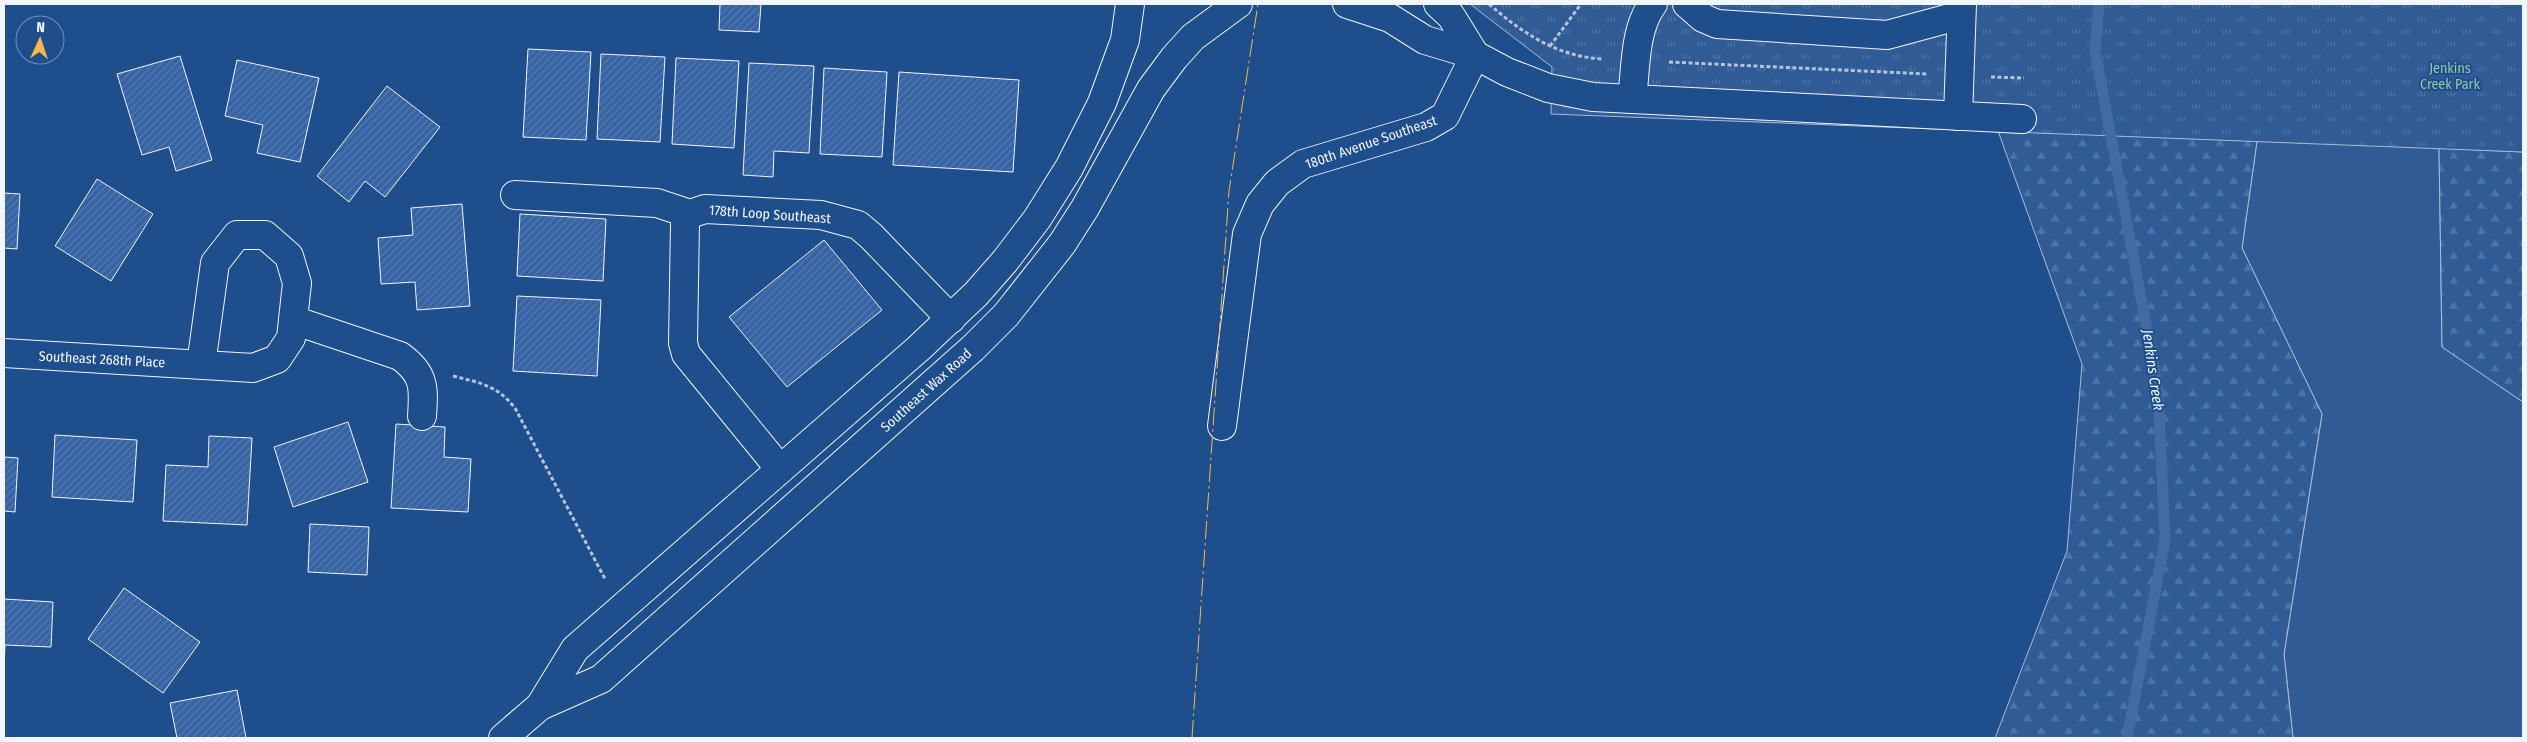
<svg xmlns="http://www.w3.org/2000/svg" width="2527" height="742" font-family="'Fira Sans Condensed',sans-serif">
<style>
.built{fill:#305b95;stroke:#a8bbd7}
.forest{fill:url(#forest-firs);stroke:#a8bbd7}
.park{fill:url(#park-tufts);stroke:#a8bbd7}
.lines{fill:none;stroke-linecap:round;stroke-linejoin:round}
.stream{stroke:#446ba0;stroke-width:11}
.building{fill:url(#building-hatch);stroke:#f2f6ff}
.minor-casing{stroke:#f2f6ff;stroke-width:30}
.path{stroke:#b3c4dc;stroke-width:3;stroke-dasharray:4 2.5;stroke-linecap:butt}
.minor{stroke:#1f4e8c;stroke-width:28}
.power{stroke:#ffb74d;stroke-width:1;stroke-dasharray:18 4 2.5 4;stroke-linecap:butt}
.labels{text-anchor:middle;stroke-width:4;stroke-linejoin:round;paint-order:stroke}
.park-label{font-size:14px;fill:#97c8a6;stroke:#1f4e8c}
.street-label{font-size:14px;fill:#f2f6ff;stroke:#1f4e8c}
.water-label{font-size:15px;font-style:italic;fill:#f2f6ff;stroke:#1f4e8c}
</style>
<defs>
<pattern id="forest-firs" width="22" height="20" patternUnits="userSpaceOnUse" patternTransform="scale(1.25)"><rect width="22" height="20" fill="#305b95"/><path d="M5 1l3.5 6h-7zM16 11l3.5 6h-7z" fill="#4e73a5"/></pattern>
<pattern id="park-tufts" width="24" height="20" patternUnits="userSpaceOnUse" patternTransform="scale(1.25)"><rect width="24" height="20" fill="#305b95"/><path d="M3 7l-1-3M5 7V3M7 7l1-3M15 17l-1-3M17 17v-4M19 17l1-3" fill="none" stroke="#4e73a5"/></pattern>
<pattern id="building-hatch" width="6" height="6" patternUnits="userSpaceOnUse" patternTransform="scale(1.25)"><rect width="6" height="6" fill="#3563a3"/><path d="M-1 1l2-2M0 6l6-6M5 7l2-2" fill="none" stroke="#537ab1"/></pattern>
</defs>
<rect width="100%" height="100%" fill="#1f4e8c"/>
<path class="built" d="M2257 141 2439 148 2442 347 2523 402V738H2293L2284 654 2322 414 2242 248Z"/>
<g class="forest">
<path d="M1998 131 2257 141 2242 248 2322 414 2284 654 2293 738H1995L2067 551 2082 364Z"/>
<path d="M2439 148 2523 152V402L2442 347Z"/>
</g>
<path class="park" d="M1470 4H2523V152L1551 114 1552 67Z"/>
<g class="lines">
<path class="stream" d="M2099 4 2095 51 2158 389 2165 540 2127 738"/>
</g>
<g class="building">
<path d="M720 4H761L759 32 719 30Z"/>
<path d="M528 49 591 52 586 140 523 137Z"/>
<path d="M601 54 665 57 660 142 597 139Z"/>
<path d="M180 56 212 160 176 171 169 147 142 155 117 74Z"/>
<path d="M676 58 739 61 734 148 672 144Z"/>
<path d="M237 60 319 78 300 162 257 153 263 125 225 116Z"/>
<path d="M749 63 814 66 809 153 774 151 773 177 743 175Z"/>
<path d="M824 68 887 72 882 157 820 154Z"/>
<path d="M899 72 1019 80 1013 172 893 165Z"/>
<path d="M387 86 440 127 385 197 365 181 349 202 317 176Z"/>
<path d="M97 179 153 214 111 281 55 246Z"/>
<path d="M4 193 20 194 17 249 4 248Z"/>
<path d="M462 204 470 306 417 310 415 282 381 284 378 238 413 235 411 208Z"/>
<path d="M520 214 606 219 603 281 517 276Z"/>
<path d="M824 240 882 310 787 387 729 317Z"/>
<path d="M517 296 601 300 597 376 513 371Z"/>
<path d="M348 422 368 482 293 507 274 447Z"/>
<path d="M396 424 445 427 444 457 471 459 468 512 391 508Z"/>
<path d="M55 435 137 440 133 502 52 497Z"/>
<path d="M209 436 252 438 247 525 163 521 166 465 208 467Z"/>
<path d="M4 457 18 458 15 512 4 511Z"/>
<path d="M310 524 369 527 367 575 308 572Z"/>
<path d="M124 588 200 642 163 693 88 639Z"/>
<path d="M4 599 53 602 51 647 5 645 4 668Z"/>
<path d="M237 690 246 738H177L170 703Z"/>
</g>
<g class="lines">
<defs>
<g id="minor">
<path d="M1347 4 1390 18 1425 40 1475 55 1507 72 1548 88 1593 97 2022 119"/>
<path d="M1438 4 1451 16 1475 55"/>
<path d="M1687 4 1703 18 1717 24 1887 35 1961 15"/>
<path d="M1632 99C1636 68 1634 29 1653 4"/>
<path d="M1958 116 1962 4"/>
<path d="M515 195 657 203 690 214"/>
<path d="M293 320 400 356C425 374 424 388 422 416"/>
<path d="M4 353 253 368 277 359 291 338 297 283 289 256 265 235H237L215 263 201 365"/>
<path d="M1222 426 1247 234 1260 204 1277 183 1303 164 1426 127 1445 116 1475 55"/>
<path d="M780 469 686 354 683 343 685 223 690 214 705 209 821 215 858 225 871 236 951 319"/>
<path d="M540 706 575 649 919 348 976 294 1005 261 1037 219 1069 168 1102 103 1125 40 1130 4"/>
<path d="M503 738 540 706 601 679 973 348 1006 315 1062 244 1085 208 1151 89 1174 58 1193 37 1238 4"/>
</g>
</defs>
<use href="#minor" class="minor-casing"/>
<g class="path">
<path d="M1489 4C1522 33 1558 57 1603 59"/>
<path d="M1550 46 1581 4"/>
<path d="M1669 62 1927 74"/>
<path d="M1991 77 2024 78"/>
<path d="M453 376C480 383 497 385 515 408L605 579"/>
</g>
<use href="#minor" class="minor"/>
<path class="power" d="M1192 738 1229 191 1258 4"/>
</g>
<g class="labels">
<g class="park-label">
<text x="2450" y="73">Jenkins<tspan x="2450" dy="16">Creek Park</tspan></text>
</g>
<g class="street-label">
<text transform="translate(1371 142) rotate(-19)" y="5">180th Avenue Southeast</text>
<text transform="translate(770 214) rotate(4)" y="5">178th Loop Southeast</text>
<text transform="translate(102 359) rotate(3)" y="5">Southeast 268th Place</text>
<text transform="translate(926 390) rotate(-42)" y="5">Southeast Wax Road</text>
</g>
<g class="water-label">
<text transform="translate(2153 370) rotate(82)" y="5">Jenkins Creek</text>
</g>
</g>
<rect width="2527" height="742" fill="none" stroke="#f2f6ff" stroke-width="10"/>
<g transform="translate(40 40) rotate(3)"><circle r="24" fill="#1f4e8c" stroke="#7391ba"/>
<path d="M0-4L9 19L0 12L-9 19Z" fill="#ffb74d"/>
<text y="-8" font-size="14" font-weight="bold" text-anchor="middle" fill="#f2f6ff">N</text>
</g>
</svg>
